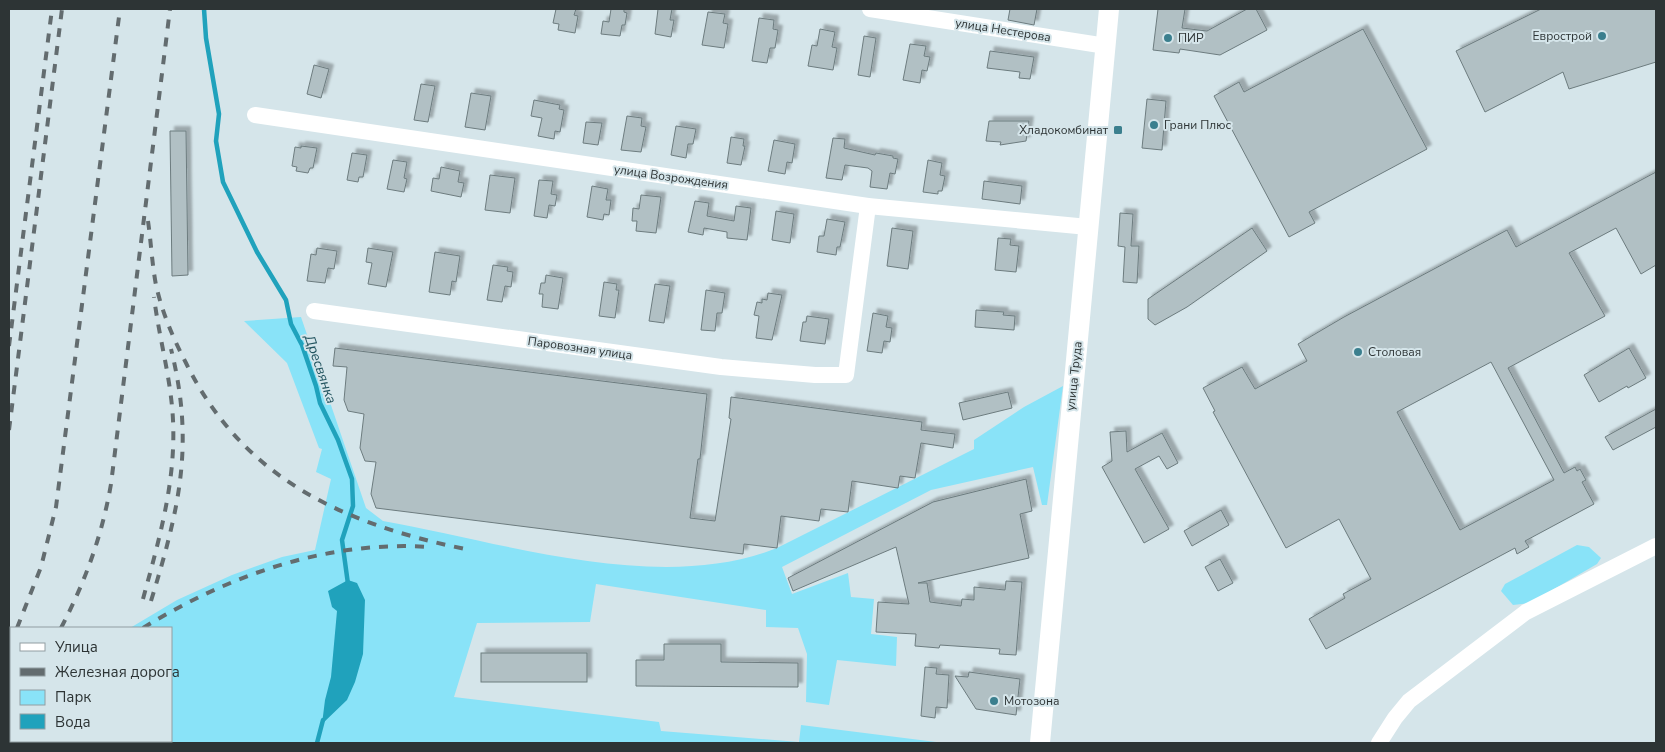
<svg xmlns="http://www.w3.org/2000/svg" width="1665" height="752" font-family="'Nunito Sans',sans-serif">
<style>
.green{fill:#89e3f8}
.water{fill:#20a2bc}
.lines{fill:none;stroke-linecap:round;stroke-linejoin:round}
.stream{stroke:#20a2bc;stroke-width:4.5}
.building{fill:#b1c0c4;stroke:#6d7c7f;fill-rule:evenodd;filter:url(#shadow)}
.minor{stroke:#fff;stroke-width:16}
.tertiary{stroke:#fff;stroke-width:20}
.rail{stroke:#636c6f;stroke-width:4;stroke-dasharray:9 9;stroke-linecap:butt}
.poi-dot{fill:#3b7f8e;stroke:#d5e5ea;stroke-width:2}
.labels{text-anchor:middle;stroke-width:4;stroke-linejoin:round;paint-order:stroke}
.street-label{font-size:12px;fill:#2d3435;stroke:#d5e5ea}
.poi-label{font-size:12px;fill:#2d3435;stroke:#d5e5ea;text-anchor:start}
.water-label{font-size:14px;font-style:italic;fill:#22545f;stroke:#d5e5ea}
</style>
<defs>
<filter id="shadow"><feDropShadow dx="4.5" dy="-4.5" stdDeviation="1" flood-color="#0004"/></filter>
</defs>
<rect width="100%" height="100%" fill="#d5e5ea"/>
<g class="green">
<path d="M301 317 366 508 383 521C502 542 660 595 777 548L974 449V440L1024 407 1063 386 1047 505H1042L1033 467 931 490 782 567 792 594 848 573 851 597 874 599 871 634 897 637 896 666 837 660 829 705 806 702 807 654 798 628 766 627V610L596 584 590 622 477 623 454 697 659 722 661 731 799 742 801 725 944 743H51L52 741H171V628H130L177 600 232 575 282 557 315 550 331 479 316 472 322 449 319 448 287 363 244 321Z"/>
<path d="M1577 545 1589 547 1601 558 1597 564 1530 603 1513 605 1501 591 1505 584Z"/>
</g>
<path class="water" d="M348 580 357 583 365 600 363 654 355 682 347 700 322 724 325 700 331 677 337 611 332 607 328 591Z"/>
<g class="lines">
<g class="stream">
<path d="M204 9 206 38 219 114 216 141 223 182 257 252 286 300 291 324 302 345 316 386 320 403 338 440 352 479 353 506 342 540 348 584"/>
<path d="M317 743 323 720"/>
</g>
</g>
<g class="building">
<path d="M556 9H576L574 15 578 16 575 33 558 30 559 24 553 23Z"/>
<path d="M611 9H624V12L627 13 625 25H622L620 36 601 34 603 21 609 22Z"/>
<path d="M658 9H672L670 20H674L671 37 655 34Z"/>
<path d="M1010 9H1037L1034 25 1008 20Z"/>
<path d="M1158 9H1185L1182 28 1207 31 1247 9H1256L1267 30 1220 55 1180 49 1179 53 1153 50Z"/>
<path d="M1541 9H1656V62L1569 89 1563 72 1485 112 1456 51Z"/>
<path d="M708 12 725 14 723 23 728 24 724 48 702 45Z"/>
<path d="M759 18 774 20 773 29 778 30 775 48H770L767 63 752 61Z"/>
<path d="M820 29 835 32 832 47 837 48 833 70 808 66 812 45 817 46Z"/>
<path d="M1363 29 1427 149 1309 212 1315 223 1289 237 1214 96 1239 82 1244 92Z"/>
<path d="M864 36 876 38 870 77 858 75Z"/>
<path d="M910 44 926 46 924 56 930 57 927 71 922 70 920 83 903 80Z"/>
<path d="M990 51 1034 57 1030 79 1019 78 1020 72 987 68Z"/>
<path d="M314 65 329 69 321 98 307 94Z"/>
<path d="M421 84 435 86 428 122 414 120Z"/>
<path d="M471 93 491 96 485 130 465 127Z"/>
<path d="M1147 99 1166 101 1162 150 1142 148Z"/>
<path d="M534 100 560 105 559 109 564 110 560 132 555 131 554 139 538 136 542 118 531 116Z"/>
<path d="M627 116 642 118 641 126 646 127 641 152 621 150Z"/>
<path d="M989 121H1029L1026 141 1000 145 1001 142 986 141Z"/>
<path d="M586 122 602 123 598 145 583 143Z"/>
<path d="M676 126 696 129 693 144H688L686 158 671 155Z"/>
<path d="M170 131H186L188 275 172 276Z"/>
<path d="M731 137 744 139 743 146H745L741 165 727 163Z"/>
<path d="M833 138 845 139 844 148 875 155 876 153 893 156V158L898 159 895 174 890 173 887 189 870 187 872 171 868 168 845 165 842 180 826 178Z"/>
<path d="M774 140 795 144 792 163 787 162 785 174 768 171Z"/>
<path d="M301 146 317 148 313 168H310L308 173 296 171 297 167 292 166 295 147 301 148Z"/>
<path d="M352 153 367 155 363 177H359L358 182 347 180Z"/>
<path d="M393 160 407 162 404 178 407 179 404 192 387 189Z"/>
<path d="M928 160 942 163 940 175 945 176 942 191H938V194L923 192Z"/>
<path d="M441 167 460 171 458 182 464 183 461 197 431 191 433 178 439 179Z"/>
<path d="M1656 172V265L1641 274 1616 228 1569 253 1605 316 1508 368 1564 473 1575 467 1577 471 1580 469 1586 480 1582 482 1594 504 1525 541 1529 547 1517 554 1515 548 1326 649 1309 619 1345 598 1343 594 1371 579 1339 519 1286 548 1213 412 1215 411 1203 388 1242 367 1255 389 1307 361 1298 344 1344 317 1507 230 1516 247ZM1491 362 1554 480 1460 530 1397 412Z"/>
<path d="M490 175 515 178 510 213 485 210Z"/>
<path d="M539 180 553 181 551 194 557 195 555 206 549 205 547 218 534 216Z"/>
<path d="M984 181 1022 186 1020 204 982 199Z"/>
<path d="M592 186 608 189 606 200H611L609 215 604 214 603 220 587 217Z"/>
<path d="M641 195 661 197 656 233 636 231 637 221H632L633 208 639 209Z"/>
<path d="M695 201 709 203 707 216 734 221 736 206 751 208 747 240 727 238V232L704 228 703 235 688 232Z"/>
<path d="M776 211 794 214 790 243 772 240Z"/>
<path d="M1120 213 1133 214 1131 246H1139L1137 283 1123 282 1125 247 1118 246Z"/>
<path d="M827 219 845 222 840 247H837L836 255 817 252 819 236H824Z"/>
<path d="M892 228 913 231 908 269 887 266Z"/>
<path d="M1252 228 1267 251 1187 307 1155 325 1148 319V299Z"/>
<path d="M998 238 1011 239 1010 245 1019 246 1016 272 995 270Z"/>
<path d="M317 248 337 251 334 269 328 268 325 283 307 281 311 254 316 255Z"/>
<path d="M368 248 393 252 386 287 368 284 372 263 366 262Z"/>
<path d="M435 252 460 256 456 282 452 281 450 295 429 292Z"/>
<path d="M493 265 508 267 507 271 513 272 511 287 505 286 502 302 487 300Z"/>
<path d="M546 275 563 278 558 309 542 307 543 294H539L541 283H545Z"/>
<path d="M604 282 617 284 616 290H619L615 318 599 316Z"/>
<path d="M655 284 670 286 664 323 649 321Z"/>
<path d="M706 290 725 293 722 313H717L715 331 701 330Z"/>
<path d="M768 293 782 295 772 340 756 338 759 316 754 315 757 302 762 303V299L767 300Z"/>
<path d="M976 310 1004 312 1003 315 1015 316 1014 330 975 327Z"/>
<path d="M873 313 888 316 886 327 892 328 890 342 884 341 882 353 867 351Z"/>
<path d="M807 316 829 319 825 344 800 341 803 322H806Z"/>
<path d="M335 348 707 394 700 459H698L690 518 715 521 731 419 729 418 731 397 922 422 921 430 955 434 953 448 921 443 915 478 900 476 898 488 852 481 848 512 821 509 819 521 781 516 777 548 744 544 743 554 376 508 371 494 376 462 365 461 360 448 364 414 348 411 344 400 347 367 333 366Z"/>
<path d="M1629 348 1646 378 1628 388 1627 386 1599 402 1584 375Z"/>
<path d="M1008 392 1012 408 963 420 959 403Z"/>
<path d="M1656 409V427L1613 450 1605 437Z"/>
<path d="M1126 431 1127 452 1162 433 1178 463 1167 469 1159 456 1135 469 1169 529 1144 543 1102 467 1112 461 1110 432Z"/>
<path d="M1026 479 1032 511 1020 514 1029 558 918 583H927L930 602 961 606 962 599 974 600V587L1005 590 1006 581 1022 582 1016 655 999 654 1000 649 940 645 939 648 915 646 916 634 876 632 878 602 909 604 896 547 793 591 788 578 933 502Z"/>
<path d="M1221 510 1229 525 1192 546 1184 531Z"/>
<path d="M1220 559 1233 583 1218 591 1205 567Z"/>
<path d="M664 644H721V662L798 663V687L636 686V660H664Z"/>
<rect x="481" y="653" width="106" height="29"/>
<path d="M925 667 937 668 936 674 949 675 947 708 936 707 935 718 921 716Z"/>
<path d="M969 672 1020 679 1016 715 976 709 955 676 968 677Z"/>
</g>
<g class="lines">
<g class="minor">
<path d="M870 9 1106 46"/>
<path d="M255 115 868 206 1088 227"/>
<path d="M314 311 721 367 815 375H846L868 206"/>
<path d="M1379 743 1395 718 1409 701 1526 612 1656 546"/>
</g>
<path class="tertiary" d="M1040 743 1109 9"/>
<g class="rail">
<path d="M148 221C151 242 152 264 156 285 162 312 173 338 186 363 243 479 344 524 465 549"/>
<path d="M9 346 52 9"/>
<path d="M9 430 62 9"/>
<path d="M143 599C159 540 176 482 173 420 171 378 159 338 154 297"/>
<path d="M151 601C179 509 195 445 171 349"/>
<path d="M17 628 41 567 56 507 120 9"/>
<path d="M61 628C85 582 102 536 111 484L170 9"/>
<path d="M143 628C229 575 328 540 430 547"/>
<path d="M9 652 11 645"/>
<path d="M9 729 11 724"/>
<path d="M40 743 41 741"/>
</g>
</g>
<g class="poi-dot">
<circle cx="1602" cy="36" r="5"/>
<circle cx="1168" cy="38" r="5"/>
<circle cx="1154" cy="125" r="5"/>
<rect x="1113" y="125" width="10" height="10" rx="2.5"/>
<circle cx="1358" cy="352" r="5"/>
<circle cx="994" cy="701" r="5"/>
</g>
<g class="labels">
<g class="street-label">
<text transform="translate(1003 30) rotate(9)" y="4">улица Нестерова</text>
<text transform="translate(671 177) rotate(8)" y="4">улица Возрождения</text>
<text transform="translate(580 348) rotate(8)" y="4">Паровозная улица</text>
<text transform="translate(1074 376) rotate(-84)" y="4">улица Труда</text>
</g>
<g class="poi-label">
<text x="1592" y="40" text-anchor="end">Еврострой</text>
<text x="1178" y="42">ПИР</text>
<text x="1164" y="129">Грани Плюс</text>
<text x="1108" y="134" text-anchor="end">Хладокомбинат</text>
<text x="1368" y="356">Столовая</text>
<text x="1004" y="705">Мотозона</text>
</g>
<g class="water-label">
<text transform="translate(321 369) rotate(71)" y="5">Дресвянка</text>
</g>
</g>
<rect width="1665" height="752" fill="none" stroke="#2d3435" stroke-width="20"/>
<rect x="10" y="627" width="162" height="115" fill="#d5e5ea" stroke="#929ea2"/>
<rect x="20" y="643" width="25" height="8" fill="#ffffff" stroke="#929ea2"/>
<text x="55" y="652" font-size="15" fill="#2d3435">Улица</text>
<rect x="20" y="668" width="25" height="8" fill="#636c6f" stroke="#929ea2"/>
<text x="55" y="677" font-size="15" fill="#2d3435">Железная дорога</text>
<rect x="20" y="690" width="25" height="15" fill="#89e3f8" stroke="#929ea2"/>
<text x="55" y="702" font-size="15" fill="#2d3435">Парк</text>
<rect x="20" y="714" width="25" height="15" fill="#20a2bc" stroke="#929ea2"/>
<text x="55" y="727" font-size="15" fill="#2d3435">Вода</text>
</svg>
